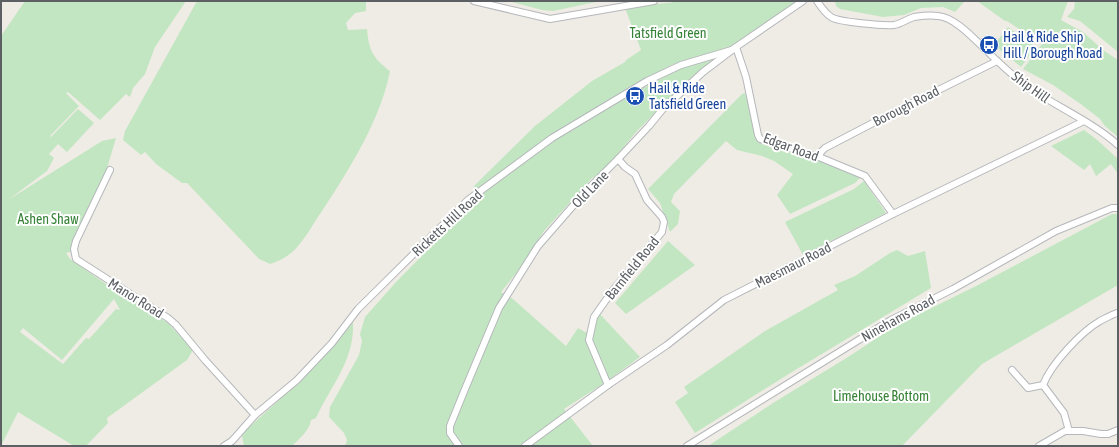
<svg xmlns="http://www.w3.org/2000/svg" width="1119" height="447" font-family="'Asap Condensed',sans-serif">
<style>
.green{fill:#c3e6c2;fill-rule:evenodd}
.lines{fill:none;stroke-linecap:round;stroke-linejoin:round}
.minor-casing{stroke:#b5b7bb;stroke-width:8}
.minor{stroke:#fff;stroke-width:6}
.labels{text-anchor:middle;stroke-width:4;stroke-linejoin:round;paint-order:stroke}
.park-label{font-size:14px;fill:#368237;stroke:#fff}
.transit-label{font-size:14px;fill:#164399;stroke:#fff;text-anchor:start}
.street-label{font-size:14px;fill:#5c6065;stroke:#fff}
</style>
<rect width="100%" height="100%" fill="#efece5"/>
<g class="green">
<path d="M25 1H186L155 47 145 74 133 88 130 97 126 94 100 120 68 92 66 93 79 106 50 136 51 137 78 109 94 123 67 152 58 144 49 154 54 158 47 171 8 200 102 141 116 138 107 168 75 251 66 253 70 259 119 293 168 323 193 350 187 360 107 418 108 423 86 446H74L18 412 1 446V36ZM114 299 120 310 116 309 89 339 86 338 63 364 20 332 23 328 62 360Z"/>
<path d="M197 1H366V11L355 13 346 23 348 30 367 29C369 51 373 58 390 71 381 119 349 170 322 211 314 222 307 236 298 246 291 255 280 261 270 264L259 259 187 183H182L156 164 145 152 141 155 123 140 125 131Z"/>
<path d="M508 1H601L553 11 542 10Z"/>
<path d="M683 1H798L732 46 671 65 615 96 612 105 681 68 723 55 667 101 637 131 611 162 594 178 593 177 544 231 526 261 501 292 513 299 566 346 578 328 585 332 594 330 599 313 640 357 603 384 564 409 593 446H345L347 440 344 433 329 417 330 407 359 355 362 341 360 334 365 317 397 281 470 207 474 186 535 126 592 81 625 62 626 60 641 50 625 8Z"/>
<path d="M835 1H965L955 12 943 7 921 8 904 15 883 17 840 9 836 6Z"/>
<path d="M977 1H1068L1061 20 1083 32 1103 50 1118 60V137L1104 125 1100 119 1082 105 1053 85 1023 69 1042 44 1007 21H1005Z"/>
<path d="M1075 1H1118V52L1080 21 1067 17 1074 9Z"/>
<path d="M1008 27 1036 47 1021 67 994 45Z"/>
<path d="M745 93 753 119 755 138 761 143 799 154 834 166 860 178 855 183 790 214 777 195 793 174 774 161 762 156 737 150 726 141 674 194 671 202 680 211 678 224 670 232 660 203 648 189 742 94Z"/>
<path d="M1084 130 1096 139 1118 159V174L1111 164 1096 176 1090 164 1084 170 1051 146Z"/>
<path d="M864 181 886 213 803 255 785 222 854 189Z"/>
<path d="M1112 214H1118V285L982 364 902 446H708L773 403 848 357 897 325 978 285Z"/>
<path d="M668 241 695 265 626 314 615 303Z"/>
<path d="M897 250 908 256 925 251 931 288 792 372 695 433 675 402 688 393 684 387 765 331 838 290 834 285 855 276 890 253Z"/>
<path d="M353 322C355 360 331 385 316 418L311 420C310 430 299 439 292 446H244L242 436 246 430 290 390 318 363Z"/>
</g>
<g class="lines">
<defs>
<g id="minor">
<path d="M474 1 550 19 654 1"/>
<path d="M817 1C821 7 825 13 831 17 838 22 884 26 894 25 901 24 907 19 914 17 921 16 931 15 938 16 955 17 975 40 987 51 1001 65 1017 80 1034 91 1060 108 1095 124 1118 145"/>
<path d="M736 47 746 77 758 135 760 139 819 157 865 176 893 214"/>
<path d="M819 157 821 152 825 148 894 112 997 61"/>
<path d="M110 170 76 241 74 249 76 259 168 318 176 325 205 360 255 415"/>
<path d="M1012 370 1028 388 1043 385C1051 364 1081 332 1100 321 1106 318 1111 315 1117 313"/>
<path d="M608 385 589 340 594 317 613 290 662 232 664 222 662 217 647 200 635 174 625 167 618 159"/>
<path d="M1043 385 1064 413 1069 431"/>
<path d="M224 446 232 441 255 415 297 380 332 343 358 309 468 200 552 138 647 81 681 65 735 49"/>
<path d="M459 446 450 433V426L465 389 499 308 538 246 585 192 618 159 649 126 662 110 703 72 736 47 803 1"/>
<path d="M525 446 608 385 667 345 724 300 893 214 1084 121"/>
<path d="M687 446 891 320 953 289 1056 231 1112 208H1118"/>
<path d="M1039 446 1065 431H1083L1101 434H1108L1118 430"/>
</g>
</defs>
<use href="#minor" class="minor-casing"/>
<use href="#minor" class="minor"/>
</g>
<defs>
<symbol id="bus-disc" viewBox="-11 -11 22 22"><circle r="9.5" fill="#1a4fb4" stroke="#fff"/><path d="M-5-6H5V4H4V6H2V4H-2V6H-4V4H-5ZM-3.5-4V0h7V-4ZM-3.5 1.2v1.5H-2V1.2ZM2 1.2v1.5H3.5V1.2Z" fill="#fff"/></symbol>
</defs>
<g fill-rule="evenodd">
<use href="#bus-disc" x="978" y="34" width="22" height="22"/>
<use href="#bus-disc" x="624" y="85" width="22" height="22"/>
</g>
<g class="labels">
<g class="park-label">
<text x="668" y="38">Tatsfield Green</text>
<text x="48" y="224">Ashen Shaw</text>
<text x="881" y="401">Limehouse Bottom</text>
</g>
<g class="transit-label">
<text x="1003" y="42">Hail &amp; Ride Ship<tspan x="1003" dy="16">Hill / Borough Road</tspan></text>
<text x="649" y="93">Hail &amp; Ride<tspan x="649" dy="16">Tatsfield Green</tspan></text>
</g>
<g class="street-label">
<text transform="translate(1031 87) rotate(36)" y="5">Ship Hill</text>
<text transform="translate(906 106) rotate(-27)" y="5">Borough Road</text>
<text transform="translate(791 147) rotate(20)" y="5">Edgar Road</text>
<text transform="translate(590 189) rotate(-46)" y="5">Old Lane</text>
<text transform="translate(447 223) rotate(-43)" y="5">Ricketts Hill Road</text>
<text transform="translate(793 265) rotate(-27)" y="5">Maesmaur Road</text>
<text transform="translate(632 268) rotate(-51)" y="5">Barnfield Road</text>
<text transform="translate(136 298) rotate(32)" y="5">Manor Road</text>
<text transform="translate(898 318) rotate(-29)" y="5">Ninehams Road</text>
</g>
</g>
<rect width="1119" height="447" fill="none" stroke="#5c6065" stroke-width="4"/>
</svg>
